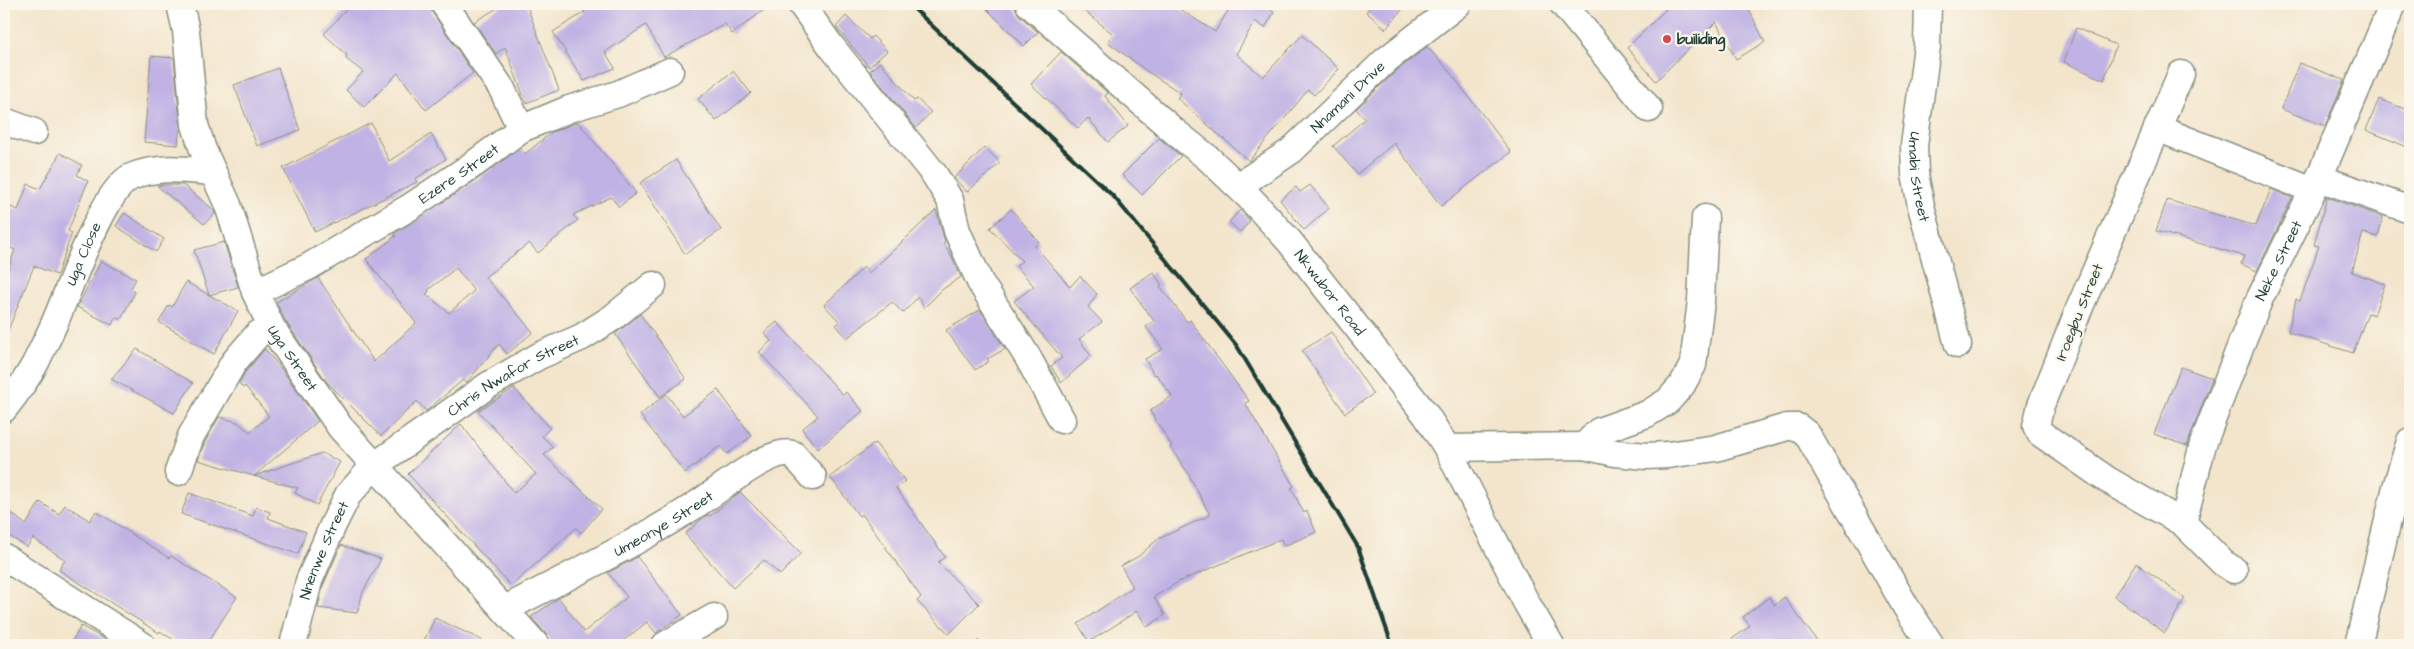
<svg xmlns="http://www.w3.org/2000/svg" width="2414" height="649" font-family="'Architects Daughter',sans-serif">
<style>
.building{fill:#c0b2e4;fill-rule:evenodd}
.lines{fill:none;stroke-linecap:round;stroke-linejoin:round}
.minor-casing{stroke:#899180;stroke-width:29}
.path{stroke:#899180;stroke-width:3;stroke-dasharray:4 4;stroke-linecap:butt}
.minor{stroke:#fff;stroke-width:26}
.rail{stroke:#1f3d34;stroke-width:4}
.poi-dot{fill:#d1495b;stroke:#fbf7ec;stroke-width:2}
.labels{text-anchor:middle;stroke-width:4.5;stroke-linejoin:round;paint-order:stroke}
.poi-label{font-size:15px;font-weight:bold;fill:#1f3d34;stroke:#fbf7ec;text-anchor:start}
.street-label{font-size:15px;fill:#1f3d34;stroke:#fbf7ec}
</style>
<rect width="100%" height="100%" fill="#fbf7ec"/>
<filter id="ink" filterUnits="userSpaceOnUse"><feTurbulence type="fractalNoise" baseFrequency=".02" numOctaves="2"/><feDisplacementMap in="SourceGraphic" scale="10" xChannelSelector="R" yChannelSelector="G"/><feConvolveMatrix kernelMatrix="1 2 1 2 8 2 1 2 1" color-interpolation-filters="sRGB"/></filter>
<filter id="wash" filterUnits="userSpaceOnUse"><feTurbulence type="fractalNoise" baseFrequency=".0096" numOctaves="4" result="noise"/><feDisplacementMap in="SourceGraphic" scale="20" xChannelSelector="R" yChannelSelector="G"/><feGaussianBlur stdDeviation="1.12" result="paint"/><feColorMatrix in="noise" values="0 0 0 0 0 0 0 0 0 0 0 0 0 0 0 0 0 1.4 0 .05"/><feComposite in="paint" operator="in"/></filter>
<g filter="url(#wash)">
<rect width="100%" height="100%" fill="#f3e5cc"/>
<g id="blocks">
<g class="building">
<path d="M351 4H429L432 12 473 73 426 110 398 73 364 107 346 90 363 72 345 58 347 55 324 34Z"/>
<path d="M504 4H526L559 90 526 103 505 47 496 54 474 22Z"/>
<path d="M580 4H772L732 34 725 24 664 57 646 25 605 52 615 68 584 81 553 32 585 12Z"/>
<path d="M982 4H1014L1019 15 1038 32 1024 46Z"/>
<path d="M1076 4H1172L1215 32 1232 4H1260L1274 12 1265 28 1255 21 1236 54 1263 77 1302 35 1339 69 1314 95 1308 90 1249 161 1177 98 1181 93 1148 72 1108 42 1113 34Z"/>
<path d="M1373 4H1407L1386 29 1366 12Z"/>
<path d="M1671 4H1746L1765 42 1736 59 1716 22 1656 81 1627 48Z"/>
<path d="M846 16 870 39 873 36 887 51 869 67 836 27Z"/>
<path d="M2076 28 2116 45 2104 80 2064 62Z"/>
<path d="M1427 47 1446 67 1511 152 1441 206 1394 143 1357 174 1333 146 1365 119 1356 109 1396 71Z"/>
<path d="M1061 52 1108 93 1105 96 1128 126 1108 142 1088 118 1078 128 1031 84Z"/>
<path d="M151 56 174 58 180 123 178 145 144 142Z"/>
<path d="M880 62 914 101 917 99 931 112 916 128 870 71Z"/>
<path d="M2299 63 2344 80 2325 126 2281 109Z"/>
<path d="M278 68 300 130 257 146 234 85Z"/>
<path d="M733 71 751 93 716 121 698 99Z"/>
<path d="M2379 99 2410 111V148L2366 130Z"/>
<path d="M578 122 636 193 619 207 611 197 573 215 578 220 538 253 529 243 485 277 533 332 507 354 499 344 467 382 463 380 426 411 417 401 381 436 326 381 285 320 276 302 318 278 374 362 416 323 366 259 396 236 394 234 482 176 520 148 525 154 552 132ZM456 268 474 291 449 313 426 294 429 291 428 290Z"/>
<path d="M371 123 389 161 431 134 446 159 415 179 417 182 315 232 283 168Z"/>
<path d="M1159 138 1181 156 1142 195 1122 175Z"/>
<path d="M985 147 1000 163 967 192 954 178Z"/>
<path d="M60 153 82 165 77 175 88 181 68 231 72 233 57 275 34 266 4 340V281L15 250 4 245V204L18 210 28 184 40 189Z"/>
<path d="M676 160 721 230 685 254 640 183Z"/>
<path d="M162 185H183L214 210 215 214 204 224 157 186Z"/>
<path d="M1310 185 1329 208 1304 230 1280 200 1296 187 1300 192Z"/>
<path d="M2271 189 2292 198 2257 271 2241 264 2244 256 2156 231 2167 200 2256 226Z"/>
<path d="M2327 197 2383 217 2378 237 2363 233 2352 272 2385 284 2374 315 2368 313 2353 353 2288 332 2296 299 2300 301 2319 246 2314 245Z"/>
<path d="M1011 209 1039 242 1035 246 1070 287 1080 276 1097 294 1088 307 1102 322 1079 339 1091 356 1061 383 1051 366 1062 358 1014 301 1034 286 1016 266 1022 261 990 228Z"/>
<path d="M936 210 945 242 943 243 951 255 961 277 943 289 924 308 918 297 903 313 892 302 847 338 836 325 840 322 824 305 864 267 869 273Z"/>
<path d="M1240 210 1250 221 1240 232 1229 222Z"/>
<path d="M124 213 164 239 156 252 116 226Z"/>
<path d="M224 242 238 287 209 295 194 250Z"/>
<path d="M101 261 136 279 131 288 135 292 121 319 115 318 112 325 77 307Z"/>
<path d="M1153 272 1162 285 1160 286 1187 322 1190 320 1249 401 1245 403 1289 478 1294 487 1291 488 1304 513 1307 511 1316 532 1284 546 1281 539 1178 582 1154 597 1165 615 1147 627 1137 611 1089 642 1078 624 1133 587 1121 566 1139 556 1158 539 1210 515 1188 473 1170 447 1172 446 1150 411 1172 396 1156 374 1154 375 1145 359 1163 349 1146 327 1154 321 1130 288Z"/>
<path d="M186 282 238 311 214 354 159 322 169 305 172 307Z"/>
<path d="M980 310 1005 349 987 359 989 361 975 370 946 330Z"/>
<path d="M640 314 686 379 660 397 615 334Z"/>
<path d="M777 322 843 395 846 392 863 411 818 449 802 429 818 416 759 352 771 341 764 333Z"/>
<path d="M1331 332 1373 394 1345 413 1302 351Z"/>
<path d="M137 349 193 383 174 413 111 379Z"/>
<path d="M265 349 283 371 318 421 254 476 198 460 205 442 219 417 237 422 250 432 269 416 245 386 243 388 239 383 246 371Z"/>
<path d="M2181 367 2212 378 2187 446 2154 434Z"/>
<path d="M514 388 550 428 542 436 553 447 544 455 602 509 581 533 576 528 511 586 408 474 461 424 514 493 536 474 478 411Z"/>
<path d="M718 390 752 436 727 454 720 446 685 473 640 415 666 394 683 416Z"/>
<path d="M875 443 905 481 896 488 945 557 938 562 979 604 949 634 917 601 921 597 862 514 859 516 830 477Z"/>
<path d="M322 453 340 462 317 505 295 493 298 488 254 476Z"/>
<path d="M740 492 801 553 780 575 764 560 733 588 685 534 704 517 708 515 710 516Z"/>
<path d="M189 493 253 516 256 507 270 512 268 518 306 532 298 554 181 514Z"/>
<path d="M40 502 59 514 65 505 90 521 96 511 169 558 171 556 237 597 206 645H182L160 631 159 633 59 570 65 560 33 538 27 547 4 533V507L26 525Z"/>
<path d="M341 545 381 559 363 592 357 613 318 608 323 586Z"/>
<path d="M637 557 682 615 656 633 647 622 618 645H552L547 635 531 617 559 598 584 632 627 597 608 573Z"/>
<path d="M2136 563 2185 598 2165 633 2114 596Z"/>
<path d="M1769 597 1775 605 1784 597 1820 645H1724L1750 626 1743 617Z"/>
<path d="M435 618 492 645H422Z"/>
<path d="M81 626 108 641 114 645H70Z"/>
</g>
</g>
</g>
<g filter="url(#ink)">
<use href="#blocks" fill-opacity="0" stroke="#899180" stroke-width="1"/>
<g class="lines">
<defs>
<g id="minor">
<path id="s1" d="M180 4 186 31 195 125 203 150 228 205 255 292 272 328 340 427 536 645"/>
<path d="M444 4 502 89 521 129"/>
<path d="M801 4 831 46 934 174 950 200 957 231 980 282 1027 356 1062 420"/>
<path id="s2" d="M1029 4 1174 131 1208 158 1248 196 1290 242 1426 415 1447 448 1526 602 1551 645"/>
<path d="M1563 4 1649 109"/>
<path id="s3" d="M1928 4 1927 46 1914 146 1915 174 1921 206 1958 345"/>
<path d="M2181 74 2079 309 2041 405 2036 426 2040 433 2106 479 2183 523 2223 563 2234 570"/>
<path d="M4 121 34 132"/>
<path d="M2157 128 2313 190"/>
<path d="M2319 178 2410 210"/>
<path id="s4" d="M1238 186 1291 151 1386 60 1458 4"/>
<path id="s5" d="M255 292 308 267 410 207 474 164 521 129 569 109 618 94 670 71"/>
<path id="s6" d="M4 409C16 394 27 379 36 362 43 347 51 332 57 317 70 287 104 189 131 177 157 165 186 170 213 172"/>
<path d="M1584 446 1599 431 1647 414 1668 401 1682 385 1693 365 1701 301 1705 218"/>
<path d="M1447 448 1584 446 1615 453 1646 456 1668 455 1716 448 1787 427H1798L1807 434 1906 607 1931 645"/>
<path d="M178 472 191 436 234 362 258 334 272 328"/>
<path id="s7" d="M2183 523 2203 444 2242 342 2260 298 2319 178 2393 4"/>
<path d="M4 557 142 645"/>
<path id="s8" d="M505 609C574 573 645 540 709 496 727 484 773 447 793 454L813 477"/>
<path id="s9" d="M293 645 309 581 333 525 348 495 374 466 487 386 539 356 582 337 612 318 653 285"/>
<path d="M665 645 714 617"/>
<path d="M2358 645 2396 487 2410 441"/>
</g>
</defs>
<use href="#minor" class="minor-casing"/>
<path class="path" d="M977 641 981 645"/>
<use href="#minor" class="minor"/>
<path class="rail" d="M909 4 1114 197 1237 346 1358 547 1392 645"/>
</g>
</g>
<circle class="poi-dot" cx="1667" cy="39" r="5"/>
<g class="labels">
<g class="poi-label">
<text x="1677" y="44">builiding</text>
</g>
<g class="street-label">
<text dy="5" stroke="none"><textPath href="#s4" startOffset="142">Nnamani Drive</textPath></text>
<text dy="5" stroke="none"><textPath href="#s5" startOffset="236">Ezere Street</textPath></text>
<text dy="5" stroke="none"><textPath href="#s3" startOffset="174">Umabi Street</textPath></text>
<text dy="5" stroke="none"><textPath href="#s6" startOffset="175">Uga Close</textPath></text>
<text dy="5" stroke="none"><textPath href="#s7" startOffset="280">Neke Street</textPath></text>
<text dy="5" stroke="none"><textPath href="#s2" startOffset="418">Nkwubor Road</textPath></text>
<text transform="translate(2079 312) rotate(-68)" y="5">Iroegbu Street</text>
<text dy="5" stroke="none"><textPath href="#s1" startOffset="376">Uga Street</textPath></text>
<text dy="5" stroke="none"><textPath href="#s9" startOffset="366">Chris Nwafor Street</textPath></text>
<text dy="5" stroke="none"><textPath href="#s8" startOffset="180">Umeonye Street</textPath></text>
<text dy="5" stroke="none"><textPath href="#s9" startOffset="100">Nnenwe Street</textPath></text>
</g>
</g>
<rect width="2414" height="649" fill="none" stroke="#fbf7ec" stroke-width="20"/>
</svg>
